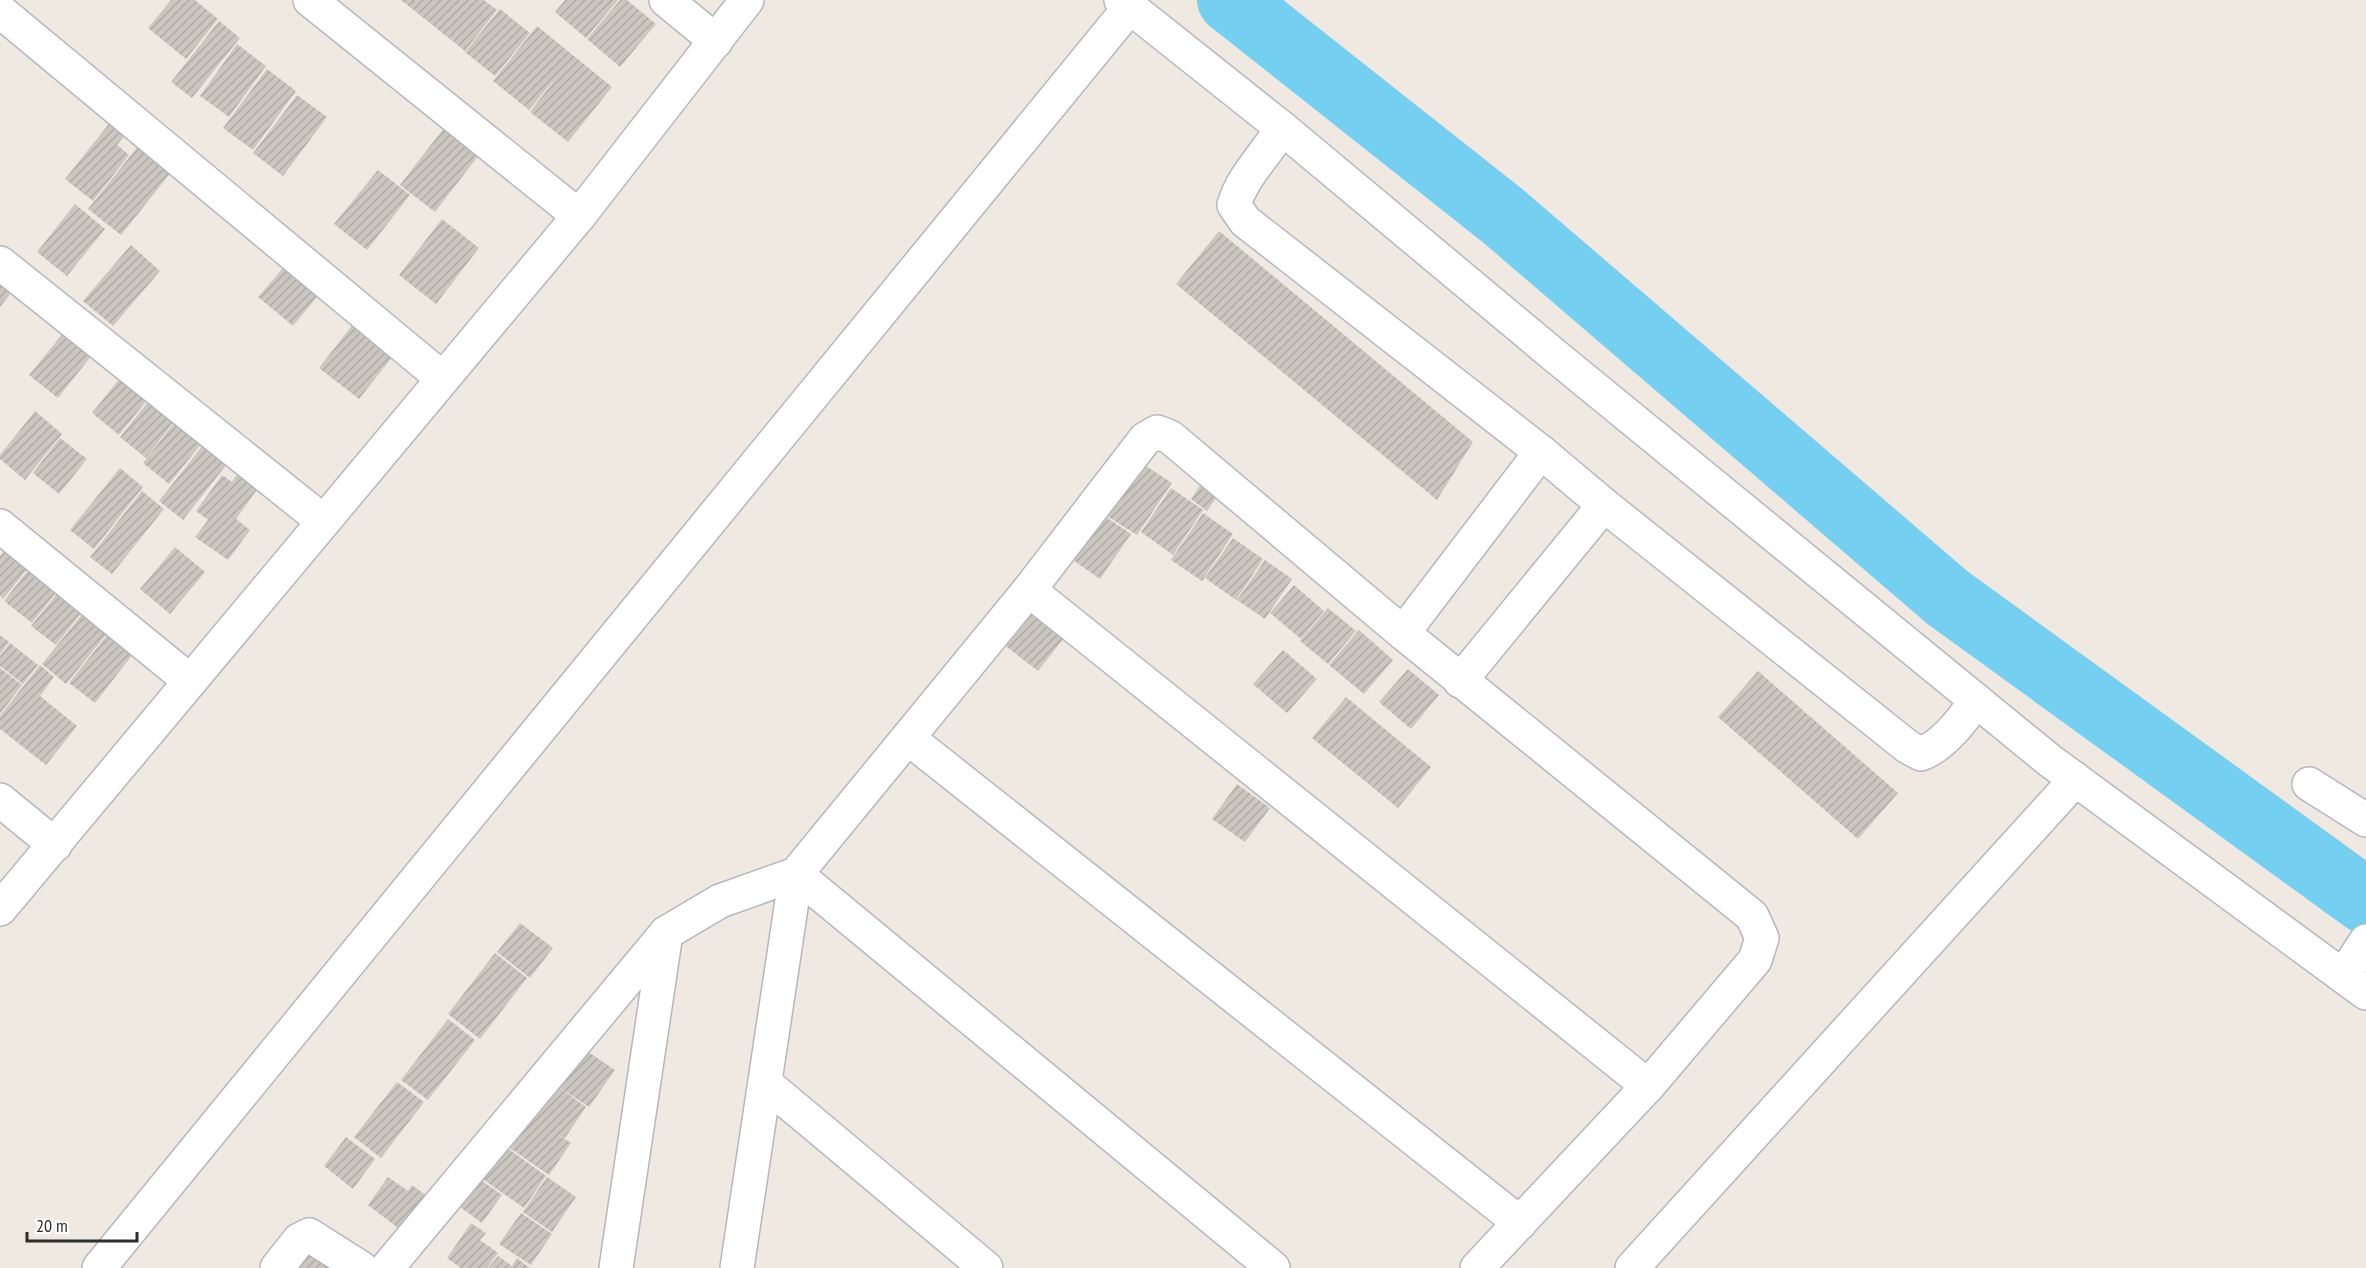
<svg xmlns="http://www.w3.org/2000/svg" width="2366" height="1268" font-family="'PT Sans Narrow',sans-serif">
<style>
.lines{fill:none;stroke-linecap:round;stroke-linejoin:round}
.river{stroke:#75cff0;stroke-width:66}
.building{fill:url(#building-hatch)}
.minor-casing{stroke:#b4b7c1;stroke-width:36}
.tertiary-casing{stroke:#b4b7c1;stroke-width:36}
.minor{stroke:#fff;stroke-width:33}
.tertiary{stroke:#fff;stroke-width:33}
</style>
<defs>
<pattern id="building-hatch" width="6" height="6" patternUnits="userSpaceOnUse" patternTransform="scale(1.5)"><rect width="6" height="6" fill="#cbc7bf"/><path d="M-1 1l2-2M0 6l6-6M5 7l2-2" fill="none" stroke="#afaba4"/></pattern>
</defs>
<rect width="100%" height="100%" fill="#efe9e1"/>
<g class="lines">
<path class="river" d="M1230 0 1503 216 1948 598 2366 901"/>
</g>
<g class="building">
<path d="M171 0H195L218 19 186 59 148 28Z"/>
<path d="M401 0H484L497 10 465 51Z"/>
<path d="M565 0H618L586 38 555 12Z"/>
<path d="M620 0H627L656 24 620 67 587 39Z"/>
<path d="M500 9 530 33 495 76 465 52Z"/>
<path d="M219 21 240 38 192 98 171 82Z"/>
<path d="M537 26 612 87 568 142 530 112 560 73 529 110 493 81Z"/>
<path d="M237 44 266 66 229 117 200 96Z"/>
<path d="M267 69 296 91 253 150 223 128Z"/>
<path d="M297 95 327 117 283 176 253 153Z"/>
<path d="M116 115 131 127 117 145 129 155 93 201 65 179Z"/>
<path d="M447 124 482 151 435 212 400 185Z"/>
<path d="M139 145 172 171 121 235 88 209Z"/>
<path d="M378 170 410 195 367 250 334 224Z"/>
<path d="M75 204 105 229 67 276 37 252Z"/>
<path d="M442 219 479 248 436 304 399 275Z"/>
<path d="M1219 231 1473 442 1437 500 1176 284Z"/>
<path d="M131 245 160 271 113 326 83 301Z"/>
<path d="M291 259 325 287 293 326 258 297Z"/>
<path d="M0 270 18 284 0 307Z"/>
<path d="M357 319 397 351 359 399 319 368Z"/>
<path d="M68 327 96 350 58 398 29 375Z"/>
<path d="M120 378 147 400 119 435 92 413Z"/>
<path d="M147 403 173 423 146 458 120 437Z"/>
<path d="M35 411 62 434 25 480 0 459V455Z"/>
<path d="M175 422 202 443 169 484 143 463Z"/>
<path d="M60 438 87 459 59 494 33 473Z"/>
<path d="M207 440 231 459 183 520 159 501Z"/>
<path d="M246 462 266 477 236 519 250 530 228 560 195 537 208 520 196 511 222 475 232 482Z"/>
<path d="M1140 462 1172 483 1137 535 1104 514Z"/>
<path d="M120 468 143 487 94 549 70 530Z"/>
<path d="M1207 475 1224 487 1207 511 1191 499Z"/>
<path d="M1171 488 1203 510 1173 555 1141 532Z"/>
<path d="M142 491 164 509 112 574 90 557Z"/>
<path d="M1097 511 1131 534 1100 579 1067 556Z"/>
<path d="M1203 513 1233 534 1202 581 1171 560Z"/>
<path d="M1233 538 1263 559 1236 600 1205 578Z"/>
<path d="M9 545 32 563 3 599 0 596V556Z"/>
<path d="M175 547 205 572 170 614 140 589Z"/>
<path d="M1265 560 1292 579 1265 619 1237 600Z"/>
<path d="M33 564 61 586 32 623 4 601Z"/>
<path d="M1294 585 1324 611 1301 639 1270 613Z"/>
<path d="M60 590 85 608 56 645 31 626Z"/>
<path d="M1328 608 1356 631 1328 664 1300 641Z"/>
<path d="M1029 611 1064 638 1038 671 1003 644Z"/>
<path d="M84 612 109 631 66 684 42 664Z"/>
<path d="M112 629 137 649 95 703 69 683Z"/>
<path d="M1359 630 1393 660 1364 694 1329 665Z"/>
<path d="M0 635 9 642 0 654Z"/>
<path d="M10 643 38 665 23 684 0 666V656Z"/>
<path d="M1283 650 1317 679 1287 713 1253 684Z"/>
<path d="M40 665 54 677 40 696 77 726 46 765 0 729V716Z"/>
<path d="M0 668 22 685 0 714Z"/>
<path d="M1408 669 1439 695 1411 729 1379 702Z"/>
<path d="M1758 671 1898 793 1858 839 1718 717Z"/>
<path d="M1346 697 1431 767 1398 808 1312 738Z"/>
<path d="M1237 784 1270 808 1245 842 1212 819Z"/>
<path d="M520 923 553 948 530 978 497 952Z"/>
<path d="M495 953 527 978 480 1039 448 1014Z"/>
<path d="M448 1019 475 1040 428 1100 401 1080Z"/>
<path d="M581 1047 615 1070 589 1107 557 1086 586 1107 565 1138 556 1133 571 1143 549 1175 507 1146Z"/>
<path d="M397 1082 424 1102 381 1158 354 1137Z"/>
<path d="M346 1137 375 1159 353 1189 324 1166Z"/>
<path d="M503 1145 546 1176 524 1208 480 1177Z"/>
<path d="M475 1176 502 1195 482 1223 456 1204Z"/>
<path d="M388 1177 408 1191 412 1185 427 1196 402 1231 368 1205Z"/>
<path d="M547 1177 576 1197 552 1232 523 1212Z"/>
<path d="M521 1213 552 1234 531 1265 499 1244Z"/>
<path d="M471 1223 486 1233 480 1240 498 1253 487 1268H461L447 1258Z"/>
<path d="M306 1247 329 1268H287Z"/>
<path d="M498 1256 512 1266 517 1258 530 1268H488Z"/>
</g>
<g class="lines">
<defs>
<g id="minor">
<path d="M310 0 579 216"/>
<path d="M666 0 716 41"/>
<path d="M0 11 442 378"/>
<path d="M1282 128C1266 155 1243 175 1234 205L1245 221 1541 452 1604 505 1908 747 1921 754C1944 745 1963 720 1976 700"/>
<path d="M0 263 323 521"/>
<path d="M0 526 190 681"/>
<path d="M1029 590 1648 1086"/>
<path d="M1403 633 1752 916 1762 938 1755 960 1648 1086 1477 1268"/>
<path d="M1460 681 1604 505"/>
<path d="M908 738 1520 1223"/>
<path d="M2309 784 2366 820"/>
<path d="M0 800 55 845"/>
<path d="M0 909 579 216 747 0"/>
<path d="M2343 976 2366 941"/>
<path d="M765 1083 986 1268"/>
<path d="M99 1268 1130 7"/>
<path d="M277 1268 299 1240 309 1235 361 1268"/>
<path d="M387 1268 666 933"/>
<path d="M616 1268 666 933 720 901 796 874 1273 1268"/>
<path d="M737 1268 796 874 1029 590 1145 439 1157 432 1170 437 1403 633 1541 452"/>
<path d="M1632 1268 2066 790 2074 778"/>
</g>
<path id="tertiary" d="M1121 0 1282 128 1554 355 2049 760 2366 993"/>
</defs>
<use href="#minor" class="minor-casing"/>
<use href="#tertiary" class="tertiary-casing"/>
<use href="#minor" class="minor"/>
<use href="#tertiary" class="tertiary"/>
</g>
<path d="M27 1232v9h110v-9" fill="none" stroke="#2e2e2e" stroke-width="3"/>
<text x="36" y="1232" font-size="18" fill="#2e2e2e" stroke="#ffffff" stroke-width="4.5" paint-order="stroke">20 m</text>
</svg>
